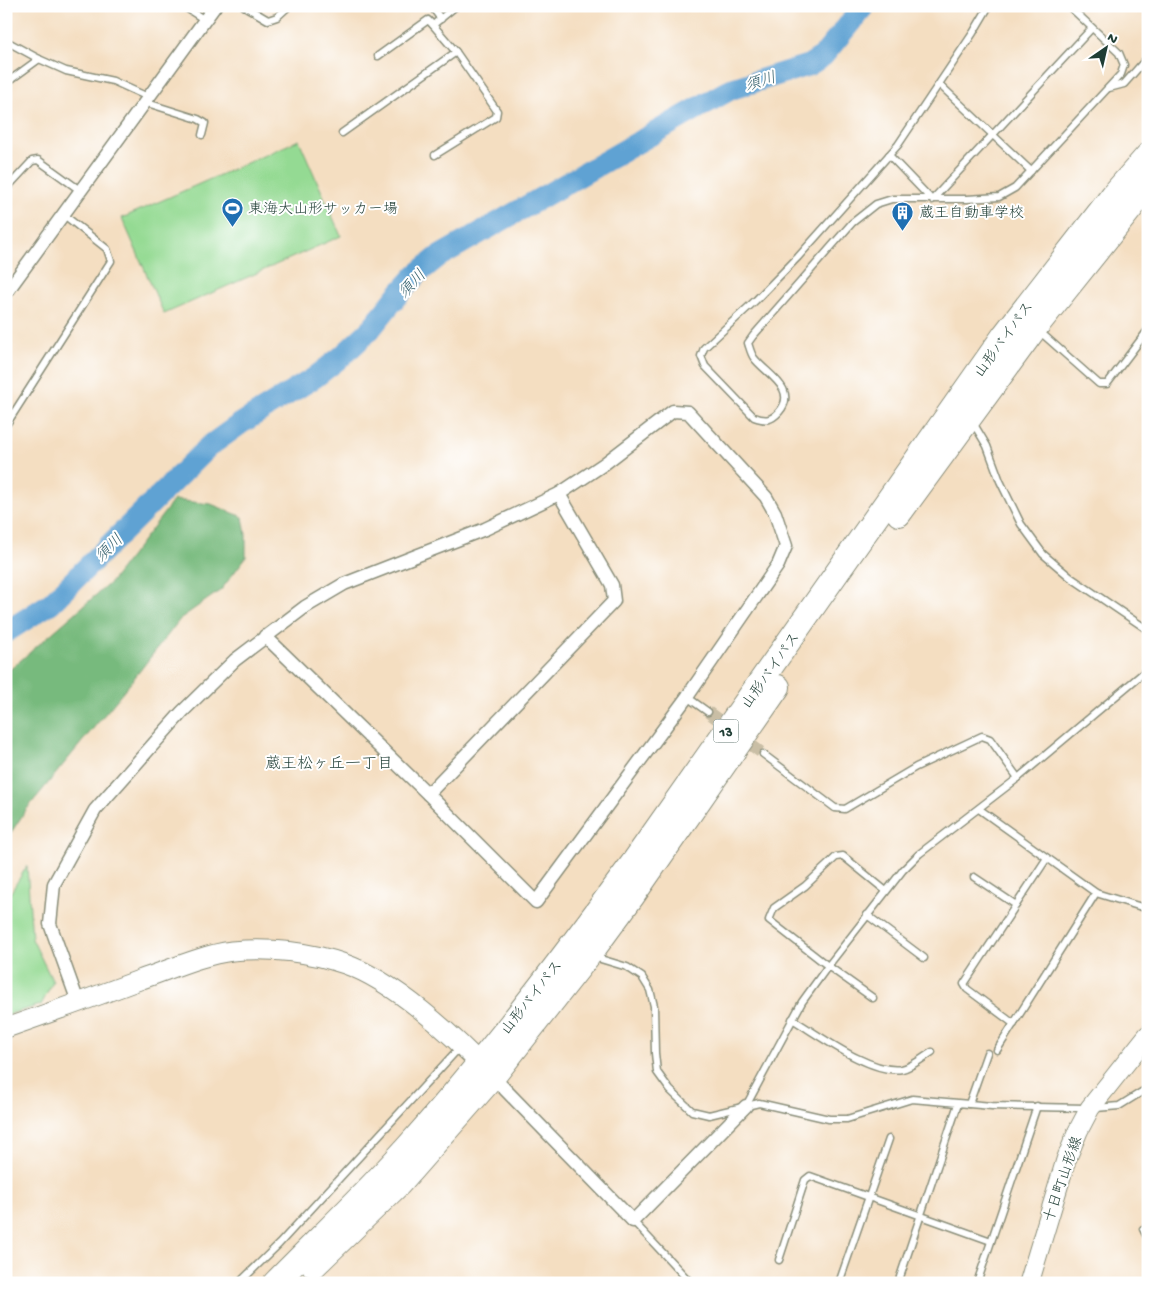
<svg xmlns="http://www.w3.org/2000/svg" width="1154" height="1289" font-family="'Gochi Hand','Klee One',sans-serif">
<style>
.green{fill:#94da93;stroke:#5a8c64}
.forest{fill:#77ba7d;stroke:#4b7c58}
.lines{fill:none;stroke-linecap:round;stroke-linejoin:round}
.river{stroke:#5ea2d3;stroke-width:22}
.street-tunnel{stroke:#c9bea5;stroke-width:12;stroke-dasharray:12 6;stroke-linecap:butt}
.lane-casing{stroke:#8a8e7a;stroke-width:9}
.street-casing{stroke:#8a8e7a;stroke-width:15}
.secondary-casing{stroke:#8a8e7a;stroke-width:21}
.highway-casing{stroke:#8a8e7a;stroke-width:26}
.lane{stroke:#fff;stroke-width:6}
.street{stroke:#fff;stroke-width:12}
.secondary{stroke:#fff;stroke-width:19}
.highway{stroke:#fff;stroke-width:24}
.labels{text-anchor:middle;stroke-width:4;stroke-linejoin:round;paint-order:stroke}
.shield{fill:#fff;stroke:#627771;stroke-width:1}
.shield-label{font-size:14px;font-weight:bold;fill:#1f3d34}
.poi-label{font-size:15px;fill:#1f3d34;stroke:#fff;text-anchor:start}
.street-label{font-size:15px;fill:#1f3d34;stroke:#fff}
.water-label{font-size:16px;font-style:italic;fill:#35606c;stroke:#fff}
.neighbourhood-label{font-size:16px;fill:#1f3d34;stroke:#fff}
</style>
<rect width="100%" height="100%" fill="#fff"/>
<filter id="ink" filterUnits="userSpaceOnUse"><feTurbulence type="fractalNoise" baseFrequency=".02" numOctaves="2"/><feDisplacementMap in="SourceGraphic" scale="10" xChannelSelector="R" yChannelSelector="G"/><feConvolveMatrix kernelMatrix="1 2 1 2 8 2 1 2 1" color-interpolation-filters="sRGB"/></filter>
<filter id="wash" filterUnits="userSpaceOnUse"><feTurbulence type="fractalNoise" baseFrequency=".0096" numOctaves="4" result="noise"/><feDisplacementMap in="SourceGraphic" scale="20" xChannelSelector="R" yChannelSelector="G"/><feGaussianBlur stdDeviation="1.12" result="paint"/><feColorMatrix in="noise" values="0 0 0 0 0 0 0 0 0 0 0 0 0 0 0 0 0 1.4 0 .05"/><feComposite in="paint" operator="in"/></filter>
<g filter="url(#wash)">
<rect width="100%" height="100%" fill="#f4dec1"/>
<g class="green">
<path d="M299 140 341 236 164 314 122 218Z"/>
<path d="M27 866 32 939 53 982 41 1005 6 1015V900Z"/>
</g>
<path class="forest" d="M174 500 211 504 243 517 246 535V557L221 590 181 618 128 686 26 810 6 840V673L111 582Z"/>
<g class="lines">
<path class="river" d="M6 632 51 603 208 447 240 424 314 378 341 357 369 331 397 296 417 274 438 257 731 89 809 65 823 56 864 6"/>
</g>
</g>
<g filter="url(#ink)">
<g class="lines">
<path class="street-tunnel" d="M708 712 763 754"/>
<defs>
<g id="lane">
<path d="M183 6 205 20"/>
<path d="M244 6 268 20 277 17 289 6"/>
<path d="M431 6 441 19"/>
<path d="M989 6 973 33 898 145 798 257 756 300 704 348 701 356 705 366 754 417C765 421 771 421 779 412 799 389 766 374 754 358 751 354 750 349 748 343L753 336 852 223 876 204 892 199H967L999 197 1015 188 1121 74 1124 65 1119 53 1069 6"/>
<path d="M6 41 39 59 66 71 113 81 148 97"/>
<path d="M378 56 428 20 433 25"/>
<path d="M6 83 39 59"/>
<path d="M939 84 1031 171"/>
<path d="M1109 88 1124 84 1148 57"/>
<path d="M144 102 198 119 205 123 202 135"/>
<path d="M342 133 456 52"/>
<path d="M435 155 496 117 497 111 456 52 433 25 456 6"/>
<path d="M889 155 932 200 1092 28"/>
<path d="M6 189 32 161 38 160 81 191"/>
<path d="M1038 330 1099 384H1107L1148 330"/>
<path d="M972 421 987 446 1000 481 1021 524 1043 554 1070 577 1148 630"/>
<path d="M6 425 111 261 107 249 64 215"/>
<path d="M687 697 708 712"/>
<path d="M763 754 835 808 845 809 916 767 982 736 990 739 1018 778"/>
<path d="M979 809 1096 893 1148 909"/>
<path d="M974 877 1016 905"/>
<path d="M867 915 924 958"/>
<path d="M594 957 627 967 642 977 650 990 654 1006 655 1053 657 1072 670 1090 692 1111 709 1115 759 1103 829 1119H847L912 1099 992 1106 1086 1108"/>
<path d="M873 998 828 966 769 920 774 908 805 886 836 857 843 856 886 891"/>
<path d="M792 1019C819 1035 872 1075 902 1069 912 1067 924 1057 932 1052"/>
<path d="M1014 1024 967 989 964 984 1047 858"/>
<path d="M997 1050 1096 893"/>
<path d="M969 1104 987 1053"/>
<path d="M746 1106 802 1002 828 966 903 870 919 854 1018 778 1148 669"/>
<path d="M1096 1108 1119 1106 1148 1088"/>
<path d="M633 1221 691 1283"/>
<path d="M1143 1229 1148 1239"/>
<path d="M779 1260 805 1180 810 1176 991 1241"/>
<path d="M239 1283 279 1244 460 1047"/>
<path d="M839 1283 889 1139"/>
<path d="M898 1283 958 1104"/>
<path d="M977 1283 1037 1106"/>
</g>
<g id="street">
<path d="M6 293 215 6"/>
<path d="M428 794 614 601 612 585 559 494"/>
<path d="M78 1002 50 924 54 884 95 810 182 712 235 660 305 607 344 584 485 529 559 494 604 464 673 411 688 412 766 497 775 513 786 546 778 565 687 697 536 902 428 794 265 636"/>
<path d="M493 1077 633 1221 746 1106"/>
</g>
<g id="secondary">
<path d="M6 1028C52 1012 97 996 142 979 171 969 202 955 232 951 269 947 310 952 345 964 394 981 453 1035 489 1073"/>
<path d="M1029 1283 1066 1160 1078 1131 1090 1108 1148 1035"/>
</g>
<g id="highway">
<path d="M899 514 1036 327 1148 187"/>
<path d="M314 1266 399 1184 493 1077 596 946 632 897 778 687"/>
<path d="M275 1283C321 1236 369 1191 412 1142 490 1054 562 959 632 864L1005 334 1113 195 1148 155"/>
</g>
</defs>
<use href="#lane" class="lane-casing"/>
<use href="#street" class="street-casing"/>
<use href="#secondary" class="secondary-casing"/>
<use href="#highway" class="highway-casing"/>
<use href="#lane" class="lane"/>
<use href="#street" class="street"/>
<use href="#secondary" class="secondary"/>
<use href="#highway" class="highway"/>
</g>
</g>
<defs>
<symbol id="stadium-pin" viewBox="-11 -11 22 30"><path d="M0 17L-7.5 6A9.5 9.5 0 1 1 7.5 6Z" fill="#1f6fb2" stroke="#fff"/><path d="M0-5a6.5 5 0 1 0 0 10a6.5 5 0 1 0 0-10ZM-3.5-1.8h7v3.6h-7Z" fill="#fff"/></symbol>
<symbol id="building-pin" viewBox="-11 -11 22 30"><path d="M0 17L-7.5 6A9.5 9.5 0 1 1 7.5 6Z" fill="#1f6fb2" stroke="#fff"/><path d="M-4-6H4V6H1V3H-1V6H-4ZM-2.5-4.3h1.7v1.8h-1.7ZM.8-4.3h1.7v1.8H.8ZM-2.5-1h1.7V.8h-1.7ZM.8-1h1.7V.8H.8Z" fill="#fff"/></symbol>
</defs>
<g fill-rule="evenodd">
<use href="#stadium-pin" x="220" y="196" width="25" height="34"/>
<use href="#building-pin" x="890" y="200" width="25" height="34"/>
</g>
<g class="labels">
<rect class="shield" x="713.5" y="719.5" width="25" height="23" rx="4"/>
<g class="shield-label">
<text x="726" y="736">13</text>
</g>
<g class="poi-label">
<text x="248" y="213">東海大山形サッカー場</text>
<text x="919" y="217">蔵王自動車学校</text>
</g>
<g class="street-label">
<text transform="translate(1003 339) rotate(-54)" y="5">山形バイパス</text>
<text transform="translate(770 670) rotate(-55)" y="5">山形バイパス</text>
<text transform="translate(531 997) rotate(-52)" y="5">山形バイパス</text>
<text transform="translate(1062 1179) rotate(-71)" y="5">十日町山形線</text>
</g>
<g class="water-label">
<text transform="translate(760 80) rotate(-17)" y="6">須川</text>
<text transform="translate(411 283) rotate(-47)" y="6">須川</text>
<text transform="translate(108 547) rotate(-45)" y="6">須川</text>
</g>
<g class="neighbourhood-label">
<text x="329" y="768">蔵王松ヶ丘一丁目</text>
</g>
</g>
<rect width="1154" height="1289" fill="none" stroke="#fff" stroke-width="25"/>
<g transform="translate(1106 48) rotate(34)" stroke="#ffffff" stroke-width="4" paint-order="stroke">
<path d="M0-4L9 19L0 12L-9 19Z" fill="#1f3d34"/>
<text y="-8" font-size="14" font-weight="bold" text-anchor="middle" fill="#1f3d34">N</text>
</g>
</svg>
